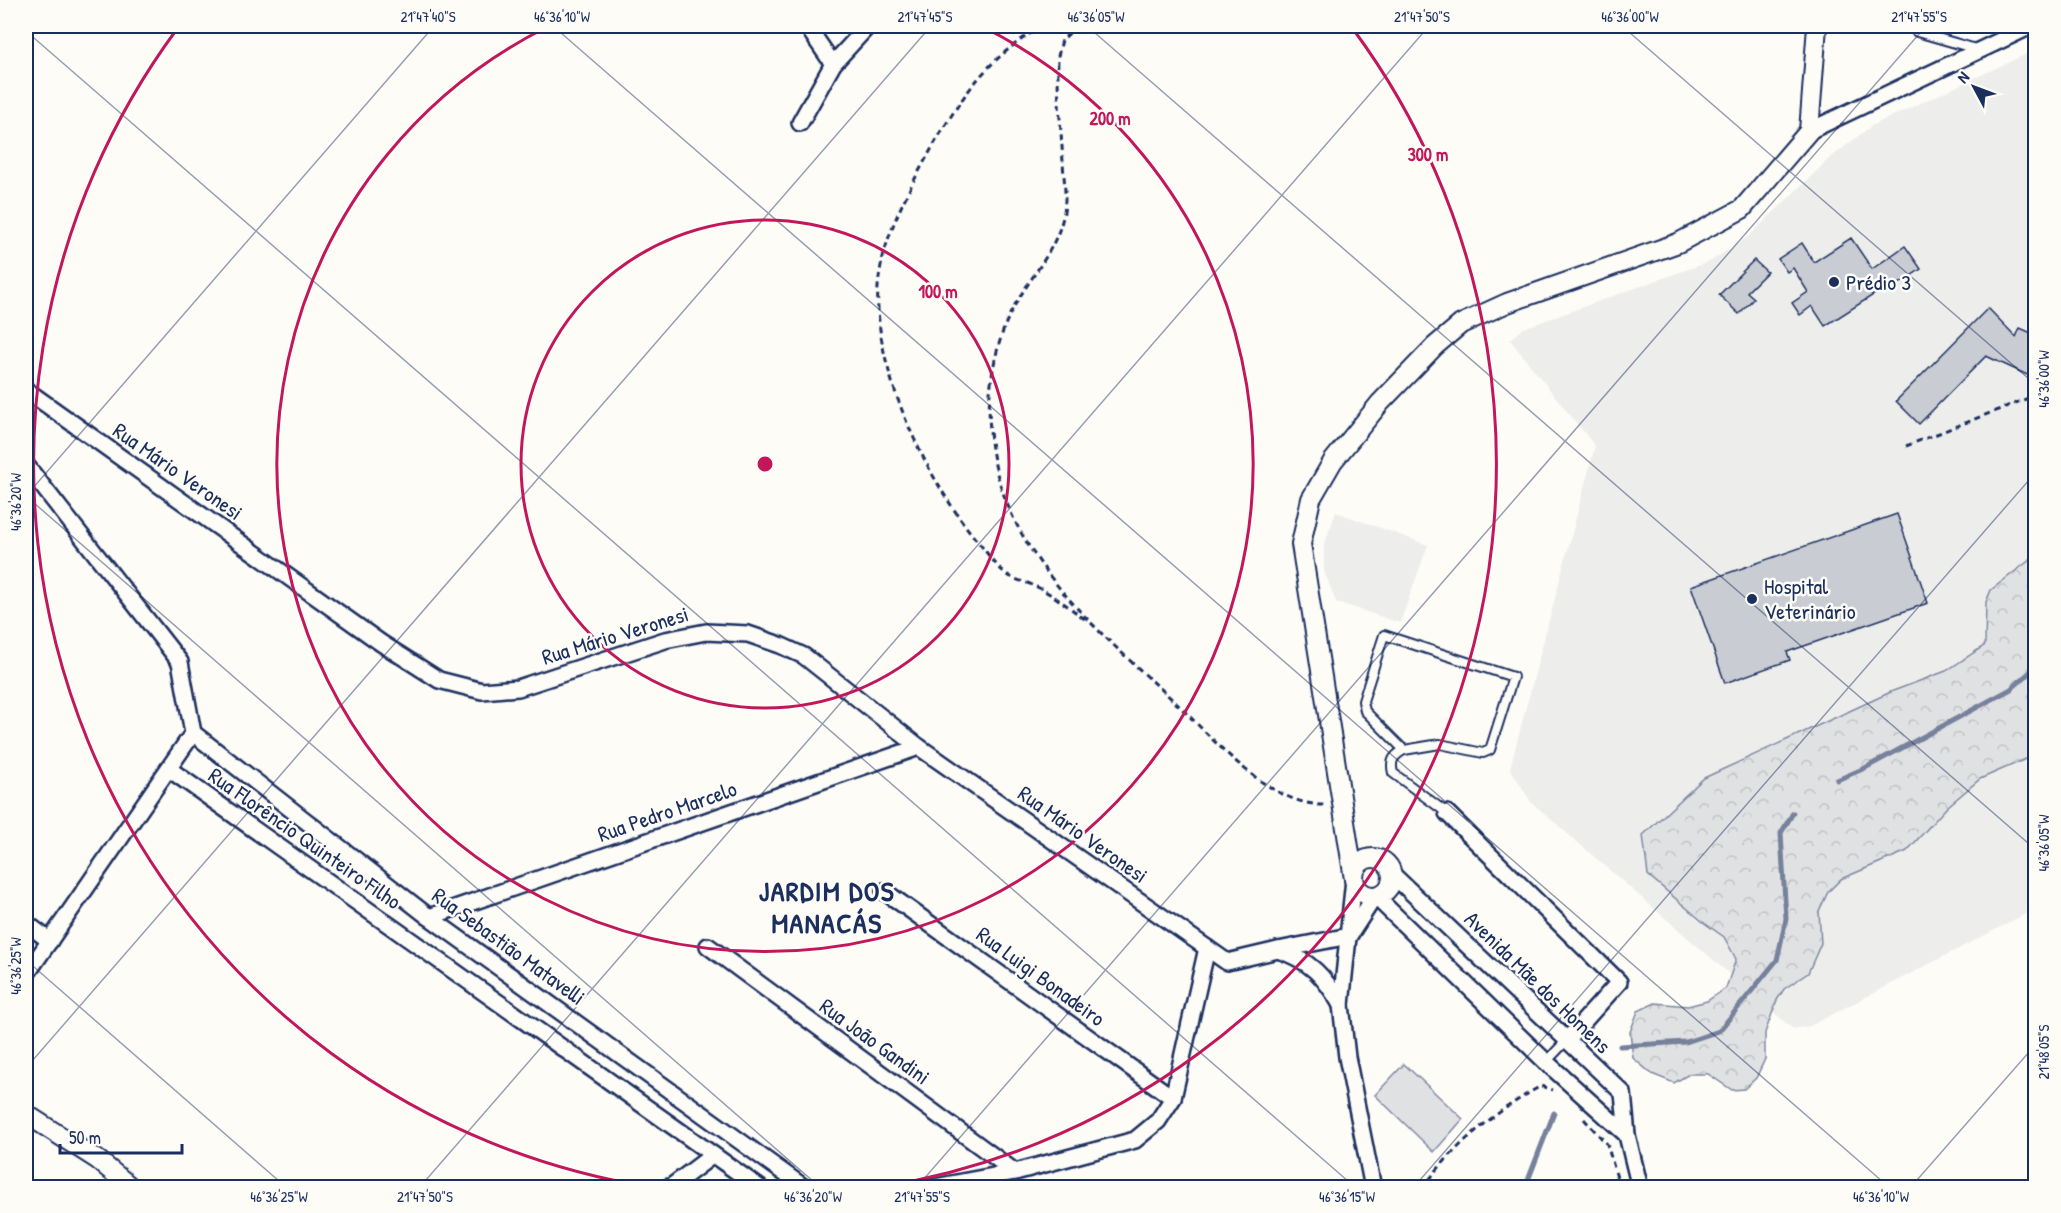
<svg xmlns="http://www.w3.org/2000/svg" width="2061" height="1213" font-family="'Patrick Hand',sans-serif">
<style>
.built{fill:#edeeec}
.forest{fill:url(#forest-crowns);stroke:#7e88a0;stroke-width:1.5}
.garden{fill:#e0e1e3;stroke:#7e88a0;stroke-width:1.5}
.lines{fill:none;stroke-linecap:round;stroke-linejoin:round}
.stream{stroke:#76819c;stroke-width:5}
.building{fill:#c9ccd3;stroke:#1b2f5e;stroke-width:1.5}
.service-casing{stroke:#1b2f5e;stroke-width:12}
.minor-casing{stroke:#1b2f5e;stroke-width:20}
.tertiary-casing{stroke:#1b2f5e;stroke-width:22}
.path{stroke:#1b2f5e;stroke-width:3;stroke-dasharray:6 4.5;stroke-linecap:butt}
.service{stroke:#fdfcf7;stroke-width:8}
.minor{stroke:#fdfcf7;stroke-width:15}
.tertiary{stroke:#fdfcf7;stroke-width:18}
.ticks{fill:none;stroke:#1b2f5e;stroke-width:1.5;stroke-opacity:0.45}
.ring{fill:none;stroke:#c2185b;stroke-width:3}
.poi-dot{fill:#1b2f5e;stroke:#fdfcf7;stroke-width:2}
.labels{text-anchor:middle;stroke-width:5;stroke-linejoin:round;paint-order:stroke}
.poi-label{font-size:22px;fill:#1b2f5e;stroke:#fdfcf7;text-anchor:start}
.street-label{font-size:22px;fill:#1b2f5e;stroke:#fdfcf7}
.district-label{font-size:28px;font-weight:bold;letter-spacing:1.5px;fill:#1b2f5e;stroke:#fdfcf7}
.centre{fill:#c2185b;stroke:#fdfcf7;stroke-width:3}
.ring-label{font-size:18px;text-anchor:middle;font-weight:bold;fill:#c2185b;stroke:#fdfcf7;stroke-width:5;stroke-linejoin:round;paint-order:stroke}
.neatline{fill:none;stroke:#1b2f5e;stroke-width:2}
.ticks-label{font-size:15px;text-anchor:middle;fill:#1b2f5e}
</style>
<defs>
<pattern id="forest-crowns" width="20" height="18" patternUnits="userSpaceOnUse" patternTransform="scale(1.5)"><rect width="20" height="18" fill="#e0e1e3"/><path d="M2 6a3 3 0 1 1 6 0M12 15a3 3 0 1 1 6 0" fill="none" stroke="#c0c1c5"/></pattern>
</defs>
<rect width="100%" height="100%" fill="#fdfcf7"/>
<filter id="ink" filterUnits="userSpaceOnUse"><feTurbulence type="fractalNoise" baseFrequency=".0167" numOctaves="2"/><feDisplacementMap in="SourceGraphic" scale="12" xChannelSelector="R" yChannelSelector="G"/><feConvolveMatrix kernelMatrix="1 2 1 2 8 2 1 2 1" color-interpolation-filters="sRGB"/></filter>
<g filter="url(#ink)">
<g class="built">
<path d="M2035 50V909L1810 1026 1793 1029 1531 802 1510 768 1595 446 1510 340 1524 328 1711 261 1749 236 1829 159 1871 126Z"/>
<path d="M1336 512 1428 545 1400 623 1336 602 1324 571V545Z"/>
</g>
<path class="forest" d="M2035 556V755L1980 779 1947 807 1907 851 1841 879 1828 892 1819 911 1821 943 1808 973 1784 989 1777 1000 1765 1033V1059L1756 1078 1744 1089 1732 1090 1708 1074H1689L1674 1083 1652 1074 1633 1058 1630 1032 1638 1011 1655 1003 1688 1006 1707 1001 1726 988 1736 959 1724 937 1703 922 1648 875 1643 835 1704 778 1893 691 1946 671 1985 645 1986 602 1991 590Z"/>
<path class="garden" d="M1404 1064 1463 1119 1434 1152 1375 1095Z"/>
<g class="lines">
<g class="stream">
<path d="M1837 780 1865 768 2011 689 2036 667"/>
<path d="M1620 1046 1686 1042 1719 1031 1777 960 1786 919 1781 833 1793 813"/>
<path d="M1525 1188 1554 1113"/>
</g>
</g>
<g class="building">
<path d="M1851 238 1872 269 1905 246 1921 269 1887 292 1884 288 1825 326 1812 306 1800 315 1792 303 1808 292 1793 268 1787 272 1778 259 1802 243 1814 262Z"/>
<path d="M1754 260 1767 272 1747 292 1754 298 1739 314 1719 295Z"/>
<path d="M1988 308 2016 337 2020 328 2036 335V379L1986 356 1919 424 1896 401Z"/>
<path d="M1897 514 1928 603 1787 652 1790 660 1725 683 1691 586Z"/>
</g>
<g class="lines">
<defs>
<g id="service">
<path d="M1909 26 1917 32 1976 49"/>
<path d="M1384 635 1513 677 1490 750 1483 753 1440 744 1404 750 1365 711 1363 701Z"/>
<path d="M1404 750C1393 756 1390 761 1393 773L1447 813"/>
<path d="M1546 1062 1567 1040"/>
</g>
<g id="minor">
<path d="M807 26 833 64"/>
<path d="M800 123 833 64 868 26"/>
<path d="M1809 131 2031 26"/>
<path d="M26 390 381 643 439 680 482 691 518 688 665 640 706 632 748 634 780 645 804 656 919 747 1227 962 1278 950"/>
<path d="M26 465 180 662 193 733 26 975"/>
<path d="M193 733 429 917 805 1188"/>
<path d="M169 769 760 1188"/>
<path d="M1447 813 1619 982 1567 1040"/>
<path d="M1354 879 1341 1005 1347 1057 1373 1188"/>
<path d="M884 891 1173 1098"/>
<path d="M429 917 919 747"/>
<path d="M26 923 50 941"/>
<path d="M708 946 1015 1172"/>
<path d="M1341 1005C1325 977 1310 960 1278 950L1349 936 1375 896 1546 1062 1627 1135 1623 1093 1391 873"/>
<path d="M1627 1135 1640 1188"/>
<path d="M666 1188 672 1186 713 1155"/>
<path d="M929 1188 1015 1172 1135 1140 1158 1121 1173 1098 1207 948"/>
</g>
<g id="tertiary">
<circle cx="1373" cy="877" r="19"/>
<path d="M1354 879 1301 544 1311 499 1333 461 1380 403 1435 346 1461 324 1507 303 1678 243 1742 209 1809 131 1817 26"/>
<path d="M26 1114 98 1160 132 1188"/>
</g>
</defs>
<use href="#service" class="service-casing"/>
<use href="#minor" class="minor-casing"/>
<use href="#tertiary" class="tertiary-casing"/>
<g class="path">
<path d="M1043 26C988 57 963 94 932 148 908 190 882 238 878 287 873 372 929 485 983 548 990 557 1001 572 1011 577 1019 581 1029 583 1037 587 1054 595 1070 608 1086 620"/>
<path d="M1077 26 1062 40 1058 56C1057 92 1061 127 1063 162 1064 180 1067 200 1063 217 1054 257 1021 286 1006 323 993 357 987 394 990 431 999 550 1092 625 1174 701 1214 739 1268 806 1326 805"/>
<path d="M1906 446 2036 395"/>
<path d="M1584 1119 1607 1144 1620 1188"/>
<path d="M1423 1188C1454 1145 1496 1111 1541 1086L1553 1090"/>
</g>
<use href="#service" class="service"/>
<use href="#minor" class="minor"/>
<use href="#tertiary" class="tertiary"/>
</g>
</g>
<path class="ticks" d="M553 26 1890 1188M1087 26 2036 850M1622 26 2036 385M26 31 1356 1188M26 496 821 1188M26 496 434 26M26 960 287 1188M26 1068 931 26M419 1188 1429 26M916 1188 1926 26M1413 1188 2036 472M1910 1188 2036 1044"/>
<g class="ring">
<circle cx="765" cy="464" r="244"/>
<path d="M983 27A488 488 0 1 1 547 27"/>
<path d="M650 1187A732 732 0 0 1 177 29M1353 29A732 732 0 0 1 880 1187"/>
</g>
<g class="poi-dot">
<circle cx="1834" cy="282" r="6"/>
<circle cx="1752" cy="599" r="6"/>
</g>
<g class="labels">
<g class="poi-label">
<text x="1846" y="290">Prédio 3</text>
<text x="1764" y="594">Hospital<tspan x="1764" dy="25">Veterinário</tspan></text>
</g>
<g class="street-label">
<text transform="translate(178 471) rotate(35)" y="8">Rua Mário Veronesi</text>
<text transform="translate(615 635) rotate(-17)" y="8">Rua Mário Veronesi</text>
<text transform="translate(667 811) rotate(-19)" y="8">Rua Pedro Marcelo</text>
<text transform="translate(1083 834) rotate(35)" y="8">Rua Mário Veronesi</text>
<text transform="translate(305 838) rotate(35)" y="8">Rua Florêncio Quinteiro Filho</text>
<text transform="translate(509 946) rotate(36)" y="8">Rua Sebastião Matavelli</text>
<text transform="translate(1041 976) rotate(36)" y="8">Rua Luigi Bonadeiro</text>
<text transform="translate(1538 982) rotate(44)" y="8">Avenida Mãe dos Homens</text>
<text transform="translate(875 1041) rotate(36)" y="8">Rua João Gandini</text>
</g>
<g class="district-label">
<text x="827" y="901">JARDIM DOS<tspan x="827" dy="32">MANACÁS</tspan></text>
</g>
</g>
<circle cx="765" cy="464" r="9" class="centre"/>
<g class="ring-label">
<text x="1110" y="125">200 m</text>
<text x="1428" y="161">300 m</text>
<text x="938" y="298">100 m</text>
</g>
<rect width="2061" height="1213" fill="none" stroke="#fdfcf7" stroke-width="66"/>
<g transform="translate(1974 87) rotate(311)" stroke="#fdfcf7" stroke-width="4.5" paint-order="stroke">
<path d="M0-4.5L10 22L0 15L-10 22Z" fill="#1b2f5e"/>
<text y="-9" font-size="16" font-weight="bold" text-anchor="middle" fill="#1b2f5e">N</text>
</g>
<path d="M60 1144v9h122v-9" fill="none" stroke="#1b2f5e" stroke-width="3"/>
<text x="69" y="1144" font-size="18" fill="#1b2f5e" stroke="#fdfcf7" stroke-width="4.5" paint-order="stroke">50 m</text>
<rect x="33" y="33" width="1995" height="1147" class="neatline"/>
<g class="ticks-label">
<text x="428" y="22">21°47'40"S</text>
<text x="562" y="22">46°36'10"W</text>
<text x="925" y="22">21°47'45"S</text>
<text x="1096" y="22">46°36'05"W</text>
<text x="1422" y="22">21°47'50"S</text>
<text x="1630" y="22">46°36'00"W</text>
<text x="1919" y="22">21°47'55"S</text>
<text transform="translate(2044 379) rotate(-90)" y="5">46°36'00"W</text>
<text transform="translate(16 502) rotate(-90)" y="5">46°36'20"W</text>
<text transform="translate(2044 843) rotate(-90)" y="5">46°36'05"W</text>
<text transform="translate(16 966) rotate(-90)" y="5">46°36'25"W</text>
<text transform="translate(2044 1052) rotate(-90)" y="5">21°48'05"S</text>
<text x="279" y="1202">46°36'25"W</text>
<text x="425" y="1202">21°47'50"S</text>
<text x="813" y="1202">46°36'20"W</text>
<text x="922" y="1202">21°47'55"S</text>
<text x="1347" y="1202">46°36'15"W</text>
<text x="1881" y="1202">46°36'10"W</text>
</g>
</svg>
